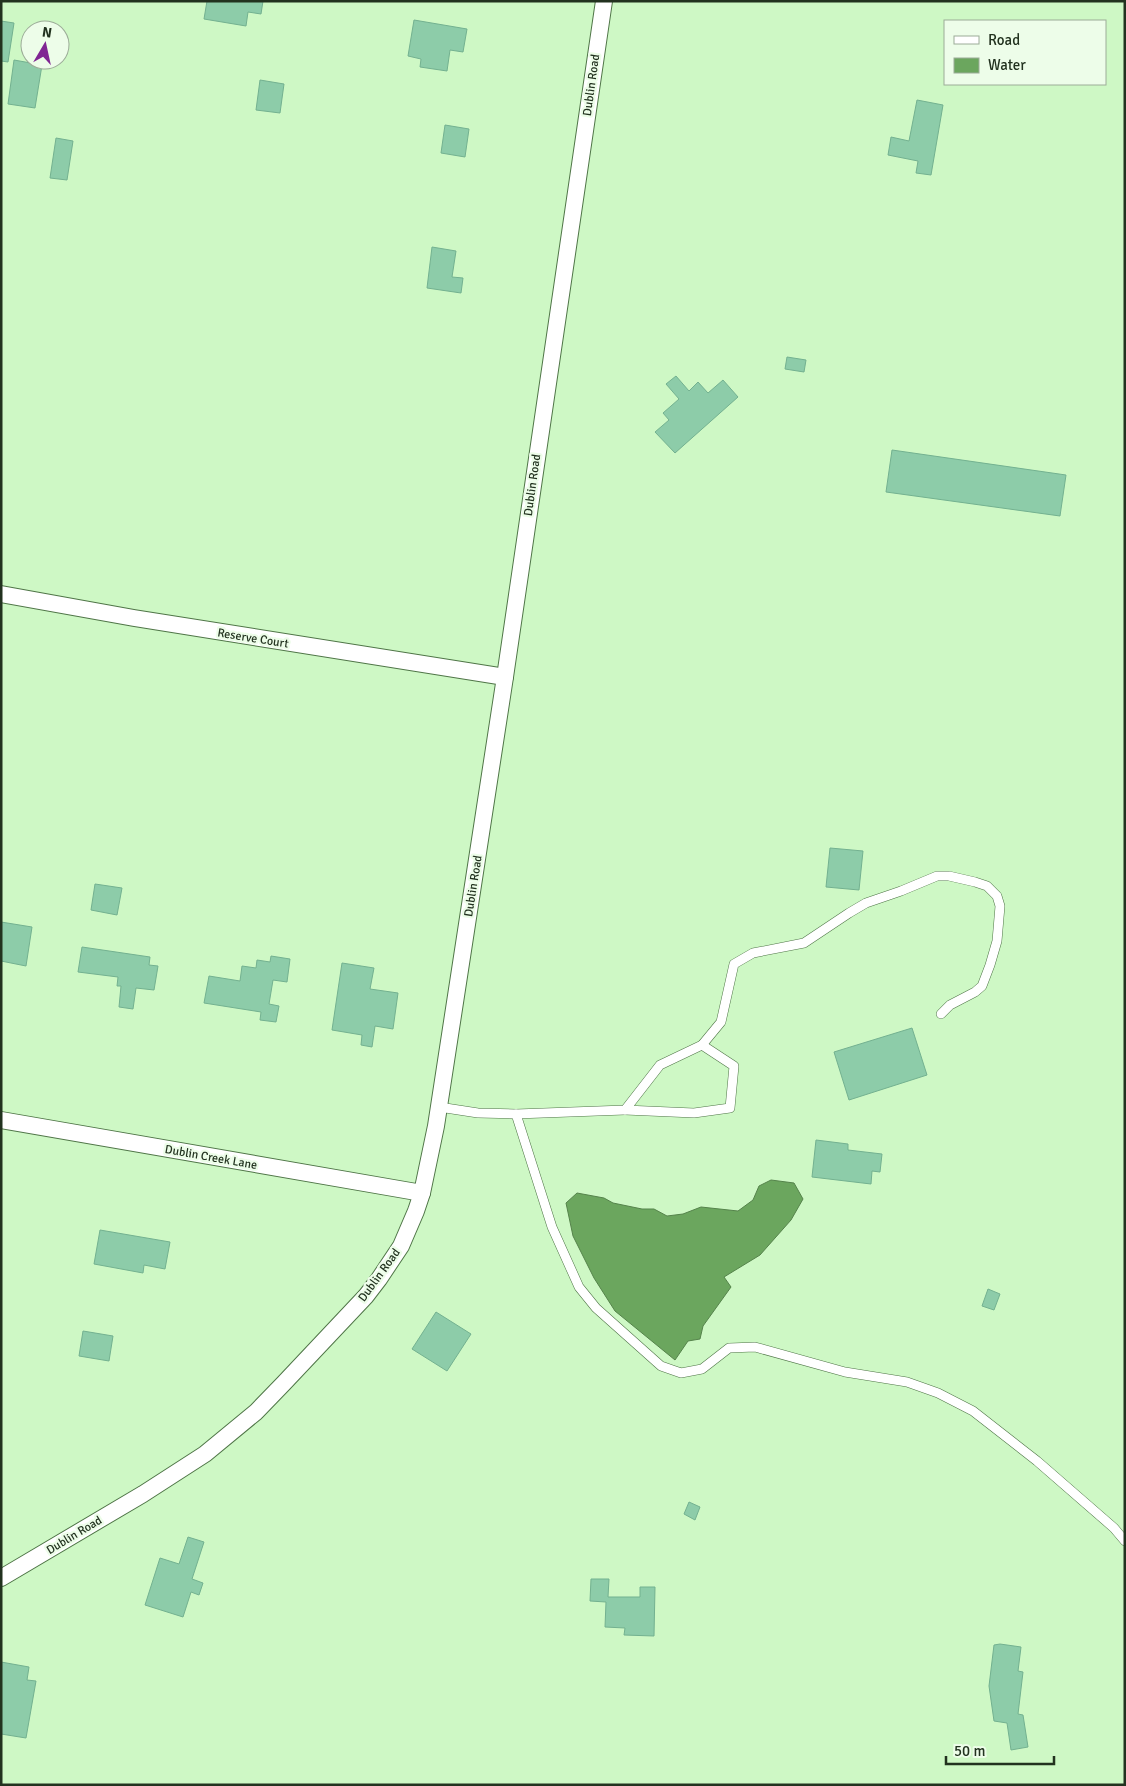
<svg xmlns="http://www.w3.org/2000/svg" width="1126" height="1786" font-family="Signika,sans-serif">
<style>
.water{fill:#6ba65e;stroke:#55834b}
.building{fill:#8dcca9;stroke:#73b190}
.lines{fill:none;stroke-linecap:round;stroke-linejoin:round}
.service-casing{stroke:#4f7547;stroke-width:10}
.minor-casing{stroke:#4f7547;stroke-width:18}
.service{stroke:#fff;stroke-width:9}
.minor{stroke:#fff;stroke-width:16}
.labels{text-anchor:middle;stroke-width:4.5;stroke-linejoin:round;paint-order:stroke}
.street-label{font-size:12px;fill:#22321f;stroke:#edfde9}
</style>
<rect width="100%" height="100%" fill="#cef8c5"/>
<path class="water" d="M771 1180 794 1183 803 1199 791 1220 760 1255 724 1277 731 1287 703 1326 700 1339 688 1341 675 1360 615 1311 594 1278 573 1236 566 1203 577 1193 604 1198 613 1203 642 1209H654L667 1216 683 1214 701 1207 738 1211 753 1200 759 1186Z"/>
<g class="building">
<path d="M207 1H263L261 14 248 12 246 26 204 19Z"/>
<path d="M414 20 467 29 463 52 450 50 447 71 420 67 421 59 408 56Z"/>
<path d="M1 21 14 23 8 62 1 61Z"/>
<path d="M14 60 42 65 35 108 8 104Z"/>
<path d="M260 80 284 84 280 113 256 110Z"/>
<path d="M917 100 943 105 931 175 916 173 918 161 888 155 891 137 909 141Z"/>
<path d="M445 125 469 129 465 157 441 153Z"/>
<path d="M56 138 73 141 67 180 50 178Z"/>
<path d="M432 247 456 251 452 277 463 278 461 293 427 288Z"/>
<path d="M787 357 806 360 804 372 785 369Z"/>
<path d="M676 376 689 391 698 382 708 393 723 380 738 397 675 453 655 432 669 420 663 413 679 399 666 384Z"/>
<path d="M892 450 1066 475 1060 516 886 492Z"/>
<path d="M830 848 863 851 859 890 826 887Z"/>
<path d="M95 884 122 888 117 915 91 910Z"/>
<path d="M1 922 32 927 26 966 1 961Z"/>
<path d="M82 947 150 957 149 965 158 966 154 990 136 988 133 1009 119 1007 121 986H117L118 977 78 972Z"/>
<path d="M271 956 290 959 287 982 273 980 269 1004 279 1006 276 1022 260 1020 261 1012 204 1003 209 976 240 981 242 966 256 968 257 960 270 962Z"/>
<path d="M342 963 374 968 370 989 398 993 393 1029 375 1026 372 1047 361 1045 362 1035 332 1030Z"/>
<path d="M912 1028 927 1075 849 1100 834 1052Z"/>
<path d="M816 1140 848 1144V1150L882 1154 880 1172 872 1171 871 1184 812 1177Z"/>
<path d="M100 1230 170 1242 165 1269 144 1265 143 1273 94 1264Z"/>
<path d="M988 1289 1000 1294 994 1310 982 1306Z"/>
<path d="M436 1312 471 1334 447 1371 412 1349Z"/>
<path d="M83 1331 113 1336 109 1361 79 1356Z"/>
<path d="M689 1502 700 1507 695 1520 684 1514Z"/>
<path d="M188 1537 204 1542 192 1579 203 1583 199 1595 191 1592 183 1617 145 1605 160 1558 179 1564Z"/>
<path d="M591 1579H609L608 1597H640V1587H655L654 1636 624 1635 625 1628 605 1627 606 1602 590 1601Z"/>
<path d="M1000 1644 1021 1647 1018 1671 1023 1672 1018 1714 1023 1715 1028 1747 1011 1750 1007 1723 994 1721 989 1686 994 1645Z"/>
<path d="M1 1662 29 1667 27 1680 36 1681 26 1738 1 1734Z"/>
</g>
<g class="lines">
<defs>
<g id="service">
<path d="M439 1107 478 1113 516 1114 625 1110 660 1065 702 1045 721 1022 734 964 753 953 804 943 849 913 866 903 901 891 937 876H949L975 882 987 886 997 896 1000 906 997 941 990 965 982 986 975 992 950 1005 941 1014"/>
<path d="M625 1110 694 1113 730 1108 734 1066 702 1045"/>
<path d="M516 1114 552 1227 579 1287 596 1308 661 1366 681 1373 702 1369 729 1348 755 1347 845 1372 907 1382 938 1393 973 1411 1037 1461 1114 1528 1125 1541"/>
</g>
<g id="minor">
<path d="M1 594 134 618 505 677"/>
<path d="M1 1120 422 1193"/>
<path d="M1 1578 143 1494 205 1454 256 1412 284 1383 366 1296 379 1279 401 1246 416 1211 422 1193 436 1126 505 677 604 1"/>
</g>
</defs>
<use href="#service" class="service-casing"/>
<use href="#minor" class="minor-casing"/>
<use href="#service" class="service"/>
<use href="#minor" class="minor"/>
</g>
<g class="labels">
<g class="street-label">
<text transform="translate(591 85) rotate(-82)" y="4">Dublin Road</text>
<text transform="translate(532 485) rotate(-82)" y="4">Dublin Road</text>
<text transform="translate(253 638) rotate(9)" y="4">Reserve Court</text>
<text transform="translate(473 886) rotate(-81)" y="4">Dublin Road</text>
<text transform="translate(211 1157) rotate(10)" y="4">Dublin Creek Lane</text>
<text transform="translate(379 1275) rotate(-54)" y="4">Dublin Road</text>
<text transform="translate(74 1535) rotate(-31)" y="4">Dublin Road</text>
</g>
</g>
<rect width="1126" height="1786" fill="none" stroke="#22321f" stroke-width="5"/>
<rect x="944" y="20" width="162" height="65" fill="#edfde9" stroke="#9cac98"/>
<rect x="954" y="36" width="25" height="8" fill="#ffffff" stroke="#9cac98"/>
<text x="988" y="45" font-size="15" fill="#22321f">Road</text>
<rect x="954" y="58" width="25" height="15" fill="#6ba65e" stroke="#9cac98"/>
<text x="988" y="70" font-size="15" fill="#22321f">Water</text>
<g transform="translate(45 45) rotate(9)"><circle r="24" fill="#edfde9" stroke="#9cac98"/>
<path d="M0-4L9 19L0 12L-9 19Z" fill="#802693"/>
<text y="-8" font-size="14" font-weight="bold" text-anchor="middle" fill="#22321f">N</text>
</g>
<path d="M946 1756v8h108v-8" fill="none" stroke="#22321f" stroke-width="2.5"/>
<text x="954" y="1756" font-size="15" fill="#22321f" stroke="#edfde9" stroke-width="4" paint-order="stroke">50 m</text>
</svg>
